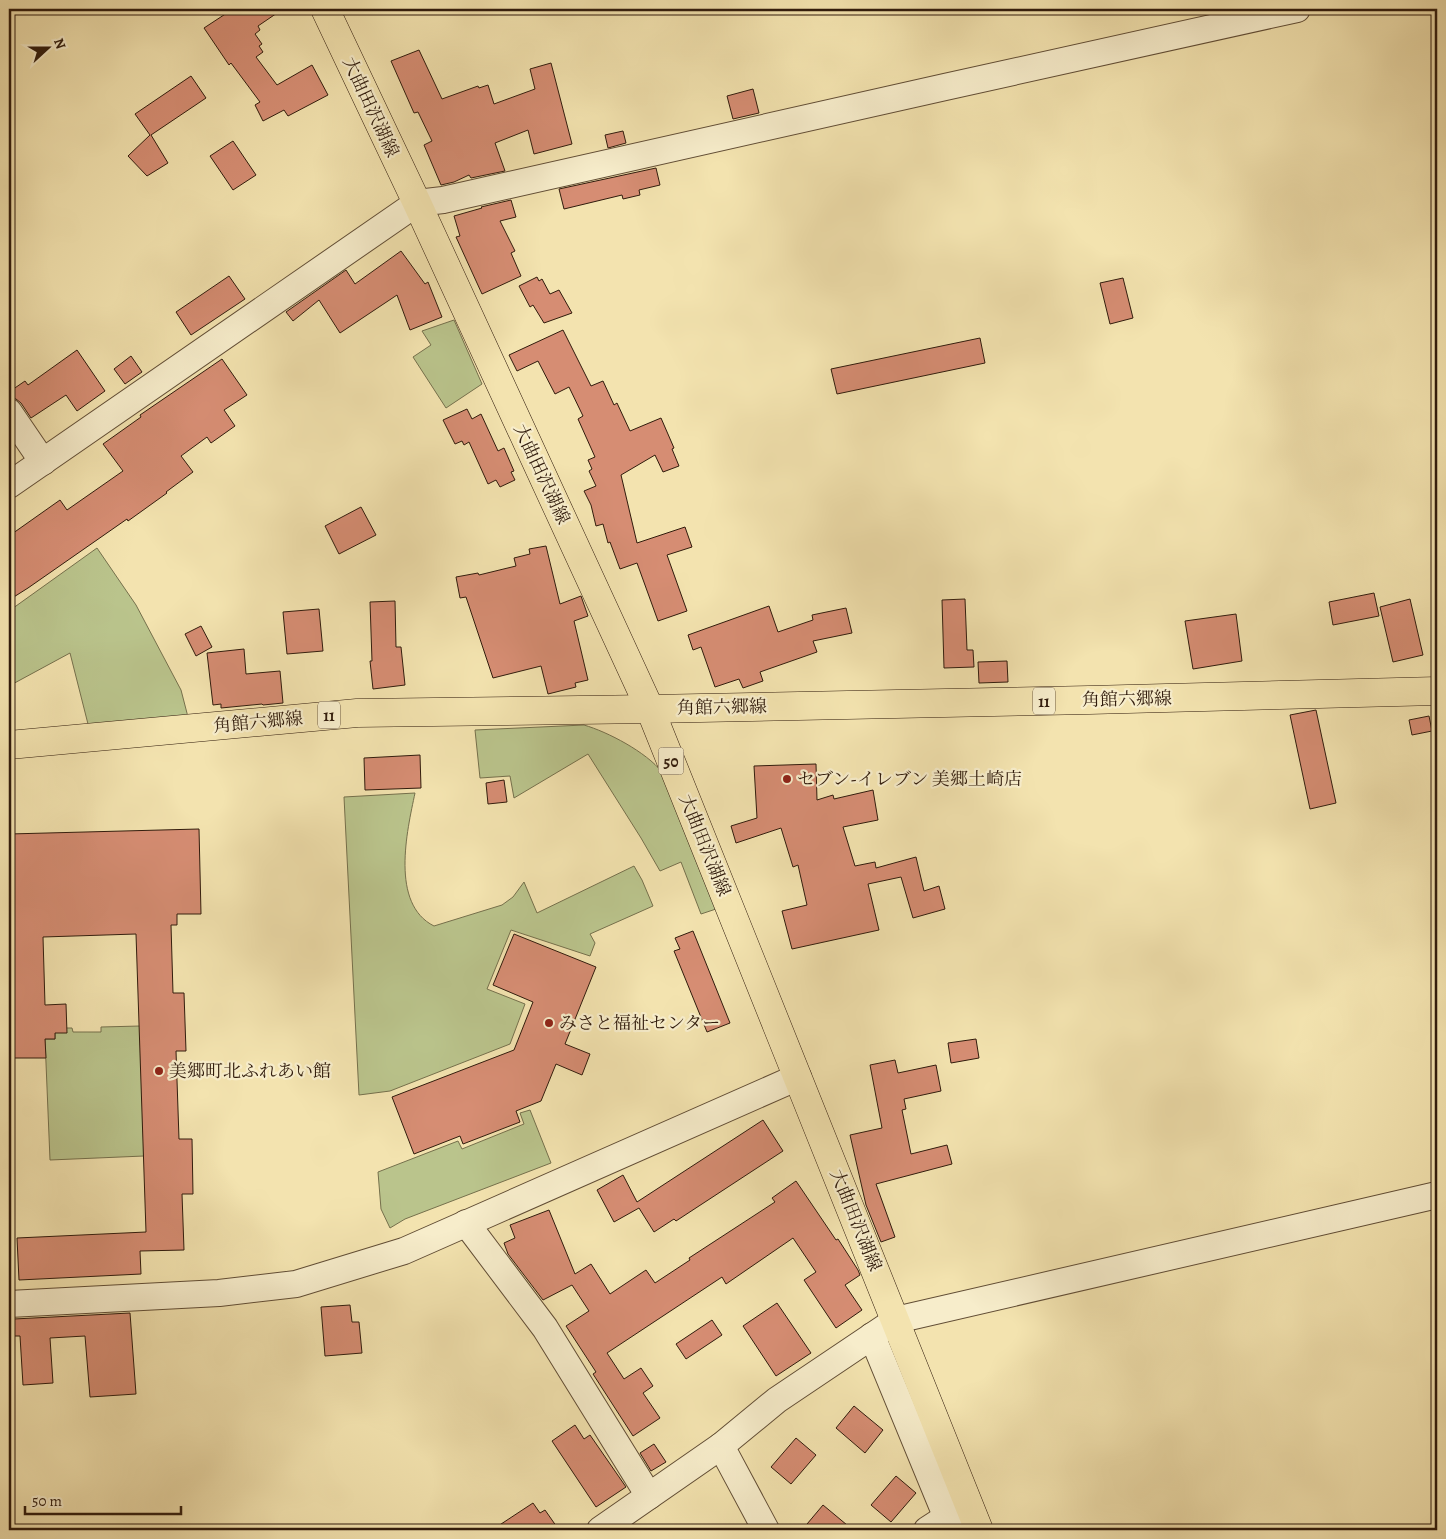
<svg xmlns="http://www.w3.org/2000/svg" width="1446" height="1539" font-family="Alegreya,'Noto Serif JP',serif">
<style>
.green{fill:#bac48c;stroke:#75704c}
.building{fill:#d68d73;stroke:#301b0c}
.lines{fill:none;stroke-linecap:round;stroke-linejoin:round}
.minor-casing{stroke:#614d35;stroke-width:28}
.major-casing{stroke:#301b0c;stroke-width:29}
.minor{stroke:#f7edcb;stroke-width:26}
.major{stroke:#f3e3af;stroke-width:28}
.poi-dot{fill:#8f2418;stroke:#f7edcb;stroke-width:2}
.labels{text-anchor:middle;stroke-width:4.5;stroke-linejoin:round;paint-order:stroke}
.shield{fill:#f7edcb;stroke:#6c5a45;stroke-width:1}
.shield-label{font-size:16px;font-weight:bold;fill:#301b0c}
.street-label{font-size:18px;fill:#301b0c;stroke:#f7edcb}
.poi-label{font-size:18px;fill:#301b0c;stroke:#f7edcb;text-anchor:start}
</style>
<rect width="100%" height="100%" fill="#f3e3af"/>
<filter id="stains"><feTurbulence type="fractalNoise" baseFrequency=".004" numOctaves="4"/><feColorMatrix values="0 0 0 0 .2 0 0 0 0 .09 0 0 0 0 .02 0 0 0 .5 -.17"/></filter>
<radialGradient id="worn" r=".72"><stop offset=".6" stop-color="#630" stop-opacity="0"/><stop offset="1" stop-color="#630" stop-opacity=".3"/></radialGradient>
<g class="green">
<path d="M454 320 482 384 446 408 413 357 431 345 422 331Z"/>
<path d="M97 548 136 605 181 690 188 717 89 728 70 653 9 686V611Z"/>
<path d="M584 725C608 732 646 752 662 772L716 909 701 914 681 862 660 871 641 838 588 754 514 798 510 776 480 778 475 730Z"/>
<path d="M415 793C407 831 390 904 434 926L502 905 513 897 524 882 537 913 634 866 642 880 653 906 590 934 595 943 590 956 511 930 487 989 525 1004 510 1044 390 1091 359 1095 344 797Z"/>
<path d="M140 1026 144 1156 50 1160 45 1039H55V1028H72L73 1032H101V1027Z"/>
<path d="M530 1110 551 1163 405 1219 390 1228 381 1209 378 1172 458 1141 462 1149 524 1124 520 1113Z"/>
</g>
<g class="building">
<path d="M233 9H283L258 26 260 30 255 34 262 44 259 46 263 52 256 57 277 85 312 65 328 95 288 116 284 110 263 121 255 105 260 102 231 63 229 65 204 28Z"/>
<path d="M419 50 442 99 478 86 479 88 488 85 494 104 535 89 530 69 551 63 572 144 534 154 528 130 495 143 505 171 471 178 469 175 454 182 441 185 424 145 432 141 418 112 414 113 391 61Z"/>
<path d="M191 76 206 98 151 135 168 163 147 176 128 156 150 135 135 114Z"/>
<path d="M753 89 759 113 733 119 727 96Z"/>
<path d="M623 131 626 143 608 148 605 135Z"/>
<path d="M233 141 256 175 233 190 210 156Z"/>
<path d="M656 168 660 185 639 190 640 195 623 199 622 195 564 209 559 189Z"/>
<path d="M511 200 516 217 500 221 515 251 511 253 521 276 482 294 456 237 460 236 454 216 482 208 481 207Z"/>
<path d="M401 251 425 284 428 282 442 317 410 330 397 295 340 333 319 300 293 321 286 312 346 270 355 284Z"/>
<path d="M229 276 245 299 191 335 176 312Z"/>
<path d="M537 277 539 281 542 279 550 294 559 290 572 313 544 323 533 305 530 307 519 286Z"/>
<path d="M1123 278 1133 318 1110 324 1100 283Z"/>
<path d="M563 330 591 386 603 381 614 405 617 403 630 431 661 418 674 448 672 449 679 466 663 472 655 455 621 475 637 543 685 527 692 547 667 555 687 611 658 621 637 563 620 569 610 542 608 543 603 524 596 526 591 505 584 491 596 486 589 471 592 469 588 460 595 457 578 419 583 416 569 387 555 394 538 361 517 371 509 355Z"/>
<path d="M980 338 985 363 837 394 831 369Z"/>
<path d="M77 350 105 391 77 411 66 395 31 418 21 403 16 399 9 397V392L25 381 28 385Z"/>
<path d="M131 356 142 372 125 384 114 369Z"/>
<path d="M222 359 247 395 224 410 235 426 211 443 207 437 181 456 193 472 166 492 167 493 128 521 127 519 28 588 9 600V536L60 500 67 510 123 471 103 444 141 417 140 415Z"/>
<path d="M467 409 472 419 481 414 498 451 504 448 514 471 511 472 515 480 500 487 496 480 488 484 469 442 464 445 462 441 455 444 443 420Z"/>
<path d="M361 507 376 535 339 554 325 526Z"/>
<path d="M546 546 560 604 581 596 588 616 574 621 588 680 575 683 576 687 548 694 541 666 493 678 466 597 460 598 456 577 478 573 479 575 516 566 514 558 530 554 529 549Z"/>
<path d="M1374 593 1379 616 1333 625 1329 602Z"/>
<path d="M965 599 967 650H973L974 667 944 668 942 600Z"/>
<path d="M1410 599 1423 655 1393 662 1380 607Z"/>
<path d="M395 601 396 647H401L405 685 373 689 370 661H372L370 602Z"/>
<path d="M769 606 778 632 813 620 812 615 846 608 852 633 813 641 817 652 760 672 763 681 743 688 739 679 715 687 701 647 693 650 688 635Z"/>
<path d="M319 609 323 651 287 654 283 612Z"/>
<path d="M1236 614 1242 661 1193 669 1185 621Z"/>
<path d="M201 626 212 647 196 656 185 634Z"/>
<path d="M244 649 246 674 280 671 283 703 263 705 262 704 221 708V704L213 705 207 653Z"/>
<path d="M1007 661 1008 682 979 683 978 662Z"/>
<path d="M1316 710 1336 803 1310 809 1290 715Z"/>
<path d="M1429 716 1432 731 1412 735 1409 720Z"/>
<path d="M420 755 421 788 365 790 364 758Z"/>
<path d="M816 764 817 800 833 795 834 799 873 790 878 820 843 827 855 866 875 862 876 868 916 857 924 891 939 886 945 909 913 918 901 877 868 884 879 930 792 949 782 911 807 905 798 865 793 867 781 828 736 843 731 826 757 818 754 766Z"/>
<path d="M504 780 507 802 488 804 486 783Z"/>
<path d="M199 829 201 914H177V925H171L173 993H184L186 1051H176L179 1139H192L193 1194H182L184 1250 140 1251 141 1274 19 1280 17 1238 146 1232 136 934 43 937 45 1005 66 1004 67 1033H55V1039H45L46 1058H9V834Z"/>
<path d="M693 931 730 1023 707 1032 674 951 680 949 675 938Z"/>
<path d="M514 934 596 967 565 1044 590 1054 582 1075 556 1064 541 1101 516 1111 520 1122 463 1144 460 1136 414 1154 392 1097 514 1050 533 1002 493 985Z"/>
<path d="M976 1039 979 1058 951 1063 948 1043Z"/>
<path d="M895 1060 898 1073 936 1065 941 1091 904 1099 906 1109 902 1110 911 1154 947 1145 952 1164 876 1184 895 1237 881 1242 866 1205 850 1135 882 1128 870 1065Z"/>
<path d="M763 1120 783 1151 676 1221 674 1219 654 1232 639 1208 614 1222 597 1190 623 1175 637 1202Z"/>
<path d="M796 1181 836 1240 838 1239 858 1270 860 1275 845 1285 862 1310 836 1328 804 1280 816 1272 793 1238 726 1284 722 1277 607 1353 624 1379 641 1368 653 1386 643 1393 660 1418 633 1436 593 1374 596 1372 566 1326 589 1311 572 1285 543 1300 508 1254 504 1243 515 1238 510 1225 549 1210 575 1274 591 1264 610 1294 646 1270 655 1283 690 1260 689 1258 775 1202 772 1198Z"/>
<path d="M777 1303 811 1353 776 1376 743 1326Z"/>
<path d="M350 1305 352 1322H359L362 1353 325 1356 321 1307Z"/>
<path d="M130 1313 136 1394 90 1397 85 1336 50 1338 53 1383 23 1385 20 1336H14V1319Z"/>
<path d="M712 1320 722 1335 686 1359 676 1344Z"/>
<path d="M854 1406 883 1430 865 1453 836 1428Z"/>
<path d="M575 1425 584 1439 590 1435 626 1487 596 1507 552 1441Z"/>
<path d="M796 1438 816 1455 791 1484 771 1467Z"/>
<path d="M654 1444 666 1462 651 1471 640 1453Z"/>
<path d="M896 1476 916 1493 891 1522 871 1505Z"/>
<path d="M533 1503 540 1513 545 1510 559 1530H492Z"/>
<path d="M823 1505 853 1530H802Z"/>
</g>
<g class="lines">
<defs>
<g id="minor">
<path d="M9 412 43 462"/>
<path d="M9 485 417 203 443 200 945 87 1297 9"/>
<path d="M466 1223 545 1328 649 1496"/>
<path d="M9 1304 219 1293 296 1284 404 1251 798 1077"/>
<path d="M872 1336 952 1530"/>
<path d="M721 1446 766 1530"/>
<path d="M600 1530 721 1446 777 1400 896 1320 1437 1195"/>
<path d="M927 1530 947 1517"/>
</g>
<g id="major">
<path d="M325 9 417 203 650 709 979 1530"/>
<path d="M9 745 357 713 650 709 1089 700 1437 691"/>
</g>
</defs>
<use href="#minor" class="minor-casing"/>
<use href="#major" class="major-casing"/>
<use href="#minor" class="minor"/>
<use href="#major" class="major"/>
</g>
<g class="poi-dot">
<circle cx="787" cy="779" r="5"/>
<circle cx="549" cy="1023" r="5"/>
<circle cx="159" cy="1071" r="5"/>
</g>
<g class="labels">
<g class="shield">
<rect x="1033" y="687.5" width="22" height="27" rx="4"/>
<rect x="318" y="701.5" width="22" height="27" rx="4"/>
<rect x="658.5" y="747.5" width="25" height="27" rx="4"/>
</g>
<g class="shield-label">
<text x="1044" y="707">11</text>
<text x="329" y="721">11</text>
<text x="671" y="767">50</text>
</g>
<g class="street-label">
<text transform="translate(371 107) rotate(65)" y="6">大曲田沢湖線</text>
<text transform="translate(542 474) rotate(65)" y="6">大曲田沢湖線</text>
<text transform="translate(1127 699) rotate(-1)" y="6">角館六郷線</text>
<text transform="translate(722 707) rotate(-1)" y="6">角館六郷線</text>
<text transform="translate(258 722) rotate(-5)" y="6">角館六郷線</text>
<text transform="translate(705 845) rotate(68)" y="6">大曲田沢湖線</text>
<text transform="translate(856 1220) rotate(68)" y="6">大曲田沢湖線</text>
</g>
<g class="poi-label">
<text x="797" y="785">セブン-イレブン 美郷土崎店</text>
<text x="559" y="1029">みさと福祉センター</text>
<text x="169" y="1077">美郷町北ふれあい館</text>
</g>
</g>
<rect width="1446" height="1539" fill="none" stroke="#f3e3af" stroke-width="30"/>
<rect x="10" y="10" width="1426" height="1519" fill="none" stroke="#301b0c" stroke-width="2.5"/>
<rect x="15" y="15" width="1416" height="1509" fill="none" stroke="#301b0c"/>
<g transform="translate(48 48) rotate(69)" stroke="#f7edcb" stroke-width="4" paint-order="stroke">
<path d="M0-4L9 19L0 12L-9 19Z" fill="#301b0c"/>
<text y="-8" font-size="14" font-weight="bold" text-anchor="middle" fill="#301b0c">N</text>
</g>
<path d="M25 1506v8h156v-8" fill="none" stroke="#301b0c" stroke-width="2.5"/>
<text x="32" y="1506" font-size="15" fill="#301b0c" stroke="#f7edcb" stroke-width="4" paint-order="stroke">50 m</text>
<rect width="100%" height="100%" filter="url(#stains)"/>
<rect width="100%" height="100%" fill="url(#worn)"/>
</svg>
